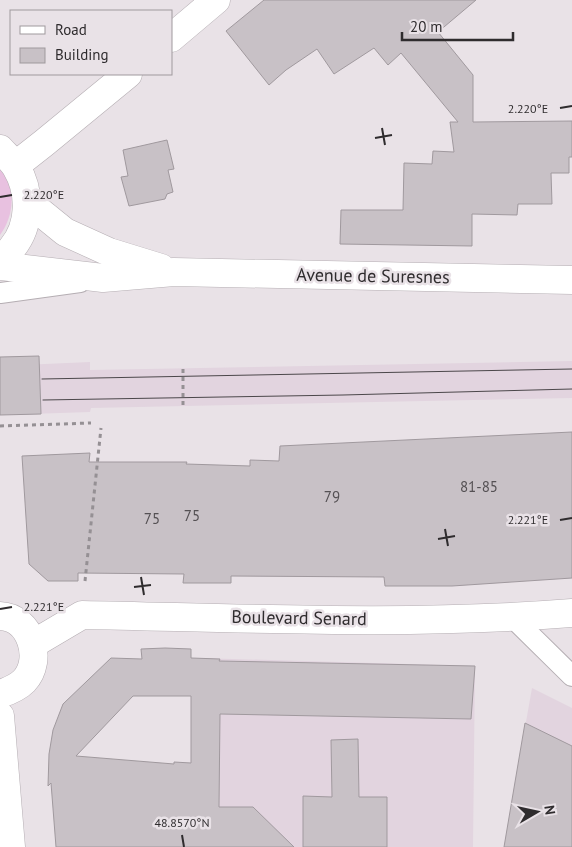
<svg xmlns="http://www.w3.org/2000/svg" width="572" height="847" font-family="'PT Sans',sans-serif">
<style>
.built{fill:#e2d4df}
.green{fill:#e8c1e0}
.building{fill:#c8c1c6;stroke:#a0999e;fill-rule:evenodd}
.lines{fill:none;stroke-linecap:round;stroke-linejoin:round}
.lane-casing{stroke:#b5aeb3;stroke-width:22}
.street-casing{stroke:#b5aeb3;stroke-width:29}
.secondary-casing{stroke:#b5aeb3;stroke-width:29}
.path{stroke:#959094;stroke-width:3;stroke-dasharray:4 4;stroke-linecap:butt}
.lane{stroke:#fff;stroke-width:20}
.street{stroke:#fff;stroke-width:28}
.secondary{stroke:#fff;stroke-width:28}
.tram{stroke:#4b474a;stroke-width:1}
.ticks{fill:none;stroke:#2f2c2e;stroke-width:2}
.labels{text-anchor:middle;stroke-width:5;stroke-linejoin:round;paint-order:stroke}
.number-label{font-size:15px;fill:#555154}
.street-label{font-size:18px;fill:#2f2c2e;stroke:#e9e2e7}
.ticks-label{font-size:12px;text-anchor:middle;fill:#2f2c2e;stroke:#e9e2e7;stroke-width:5;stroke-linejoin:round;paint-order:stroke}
</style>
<rect width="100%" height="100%" fill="#e9e2e7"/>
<g class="built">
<path d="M572 361V398L91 408 90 412 0 415V366L90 362V370Z"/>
<path d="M199 658 475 666 473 847H192L191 668H199Z"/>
<path d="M532 688 572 708V847H506V835Z"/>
</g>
<path class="green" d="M0 169C17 187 14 216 0 235Z"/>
<g class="building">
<path d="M264 0H476L438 32 473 75V122L572 121V157H569V173H551L552 204H518L517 215 472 214V246L340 244 341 210H403L404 163 432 164 433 151 454 152 450 122H458L401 53 388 65 374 48 334 74 317 49 286 70 269 85 226 31Z"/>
<path d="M167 140 174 169 168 170 173 192 167 194 165 199 129 206 121 177 128 176 123 150Z"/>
<path d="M39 356 41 414 0 415V357Z"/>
<path d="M572 432V578L452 586H385L384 577 231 576V583H183L184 574 78 573V581H48L29 564 22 456 90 453 89 462H187L186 464 250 466V460L279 461 280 446Z"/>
<path d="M165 648 191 649V658L220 659 219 661 475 666 471 719 220 714 219 807H253L294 847H56L51 783 48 786 49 754 53 730 63 704 111 658 142 659 141 649ZM133 696H191V763L174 762V764L76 756Z"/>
<path d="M525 723 572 746V847H504Z"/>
<path d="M358 739 359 797H387V847H303V796L332 797 331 740Z"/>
</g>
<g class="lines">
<defs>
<g id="lane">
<path d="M0 293 80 282"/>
<path d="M513 618 572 676"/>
</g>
<g id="street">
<path d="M171 38 216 0"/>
<path d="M0 149C5 155 12 160 16 167 31 192 31 225 12 248 9 252 4 256 0 259"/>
<path d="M16 165 44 143 128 74"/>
<path d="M28 202 65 232 109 252 161 268"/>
<path d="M0 266 103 278 174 272 572 280"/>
</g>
<g id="secondary">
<path d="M0 616C31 617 44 660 24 681 17 688 9 691 0 694"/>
<path d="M33 644 82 615C245 618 409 626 572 613"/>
<path d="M0 716 11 847"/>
</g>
</defs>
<use href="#lane" class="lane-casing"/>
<use href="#street" class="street-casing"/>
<use href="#secondary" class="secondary-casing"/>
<g class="path">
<path d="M183 369V406"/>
<path d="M0 426 91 423"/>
<path d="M85 581 101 428"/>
</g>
<use href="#lane" class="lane"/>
<use href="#street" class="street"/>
<use href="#secondary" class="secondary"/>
<g class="tram">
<path d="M42 379 572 369"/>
<path d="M43 400 343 395 572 389"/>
</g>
</g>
<path class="ticks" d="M560 108 572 106M382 128 385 145M375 138 392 135M0 197 12 195M560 520 572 518M445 529 448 546M438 539 455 536M141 577 144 595M134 587 151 585M0 609 12 607M182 835 184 847"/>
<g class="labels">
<g class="number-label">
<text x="479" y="492">81-85</text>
<text x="332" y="502">79</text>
<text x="192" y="521">75</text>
<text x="152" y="524">75</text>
</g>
<g class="street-label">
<text transform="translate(373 276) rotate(1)" y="6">Avenue de Suresnes</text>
<text transform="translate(299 618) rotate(1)" y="6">Boulevard Senard</text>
</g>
</g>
<g class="ticks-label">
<text x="528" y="113">2.220°E</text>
<text x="44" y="199">2.220°E</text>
<text x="528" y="524">2.221°E</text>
<text x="44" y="611">2.221°E</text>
<text x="182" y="827">48.8570°N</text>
</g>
<rect x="10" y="10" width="162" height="65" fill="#e9e2e7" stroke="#9f999d"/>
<rect x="20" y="26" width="25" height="8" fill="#ffffff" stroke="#9f999d"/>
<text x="55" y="35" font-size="15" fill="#2f2c2e">Road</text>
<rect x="20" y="48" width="25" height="15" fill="#c8c1c6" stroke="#9f999d"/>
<text x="55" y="60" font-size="15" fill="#2f2c2e">Building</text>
<g transform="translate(537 812) rotate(81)" stroke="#e9e2e7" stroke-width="4" paint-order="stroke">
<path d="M0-4L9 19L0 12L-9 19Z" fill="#2f2c2e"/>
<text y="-8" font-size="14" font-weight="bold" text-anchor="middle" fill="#2f2c2e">N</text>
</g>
<path d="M402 32v8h111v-8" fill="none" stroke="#2f2c2e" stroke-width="2.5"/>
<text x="410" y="32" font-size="15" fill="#2f2c2e" stroke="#e9e2e7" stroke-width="4" paint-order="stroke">20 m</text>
</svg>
